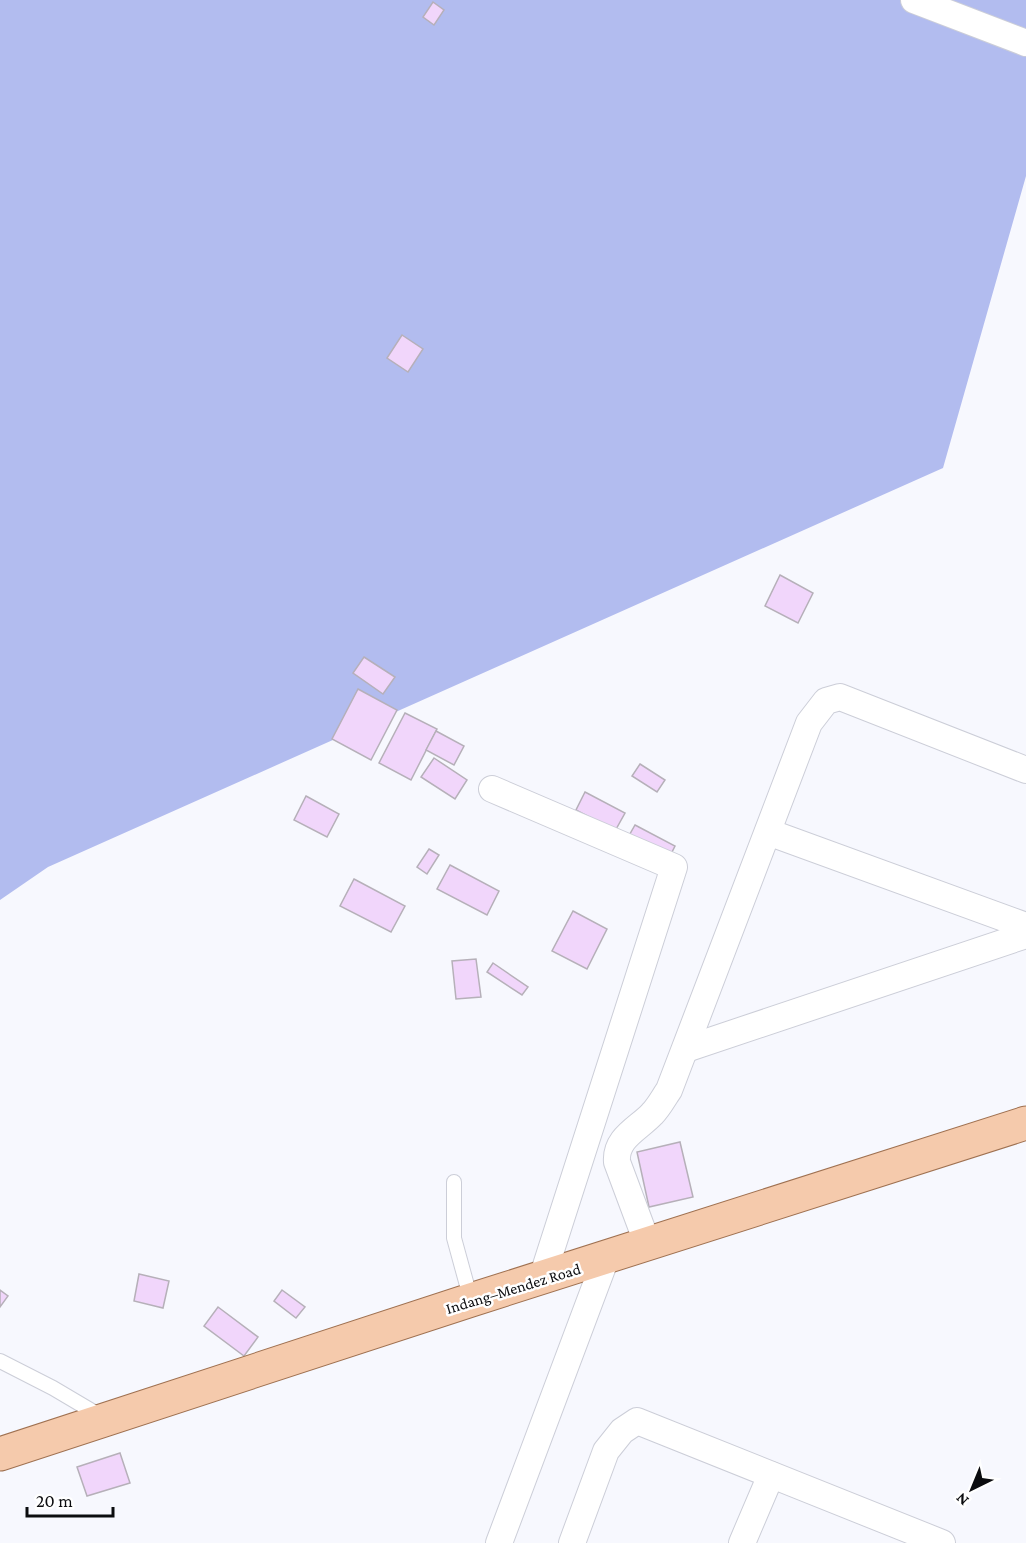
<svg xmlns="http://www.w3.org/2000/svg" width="1026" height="1543" font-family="'Crimson Pro',serif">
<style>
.forest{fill:#b2bcef}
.building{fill:#f1d6fb;stroke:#b6b0b9;stroke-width:1.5}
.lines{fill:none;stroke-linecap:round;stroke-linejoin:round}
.lane-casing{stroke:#ccced8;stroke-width:16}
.street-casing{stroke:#ccced8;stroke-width:28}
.primary-casing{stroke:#9f7151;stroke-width:35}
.lane{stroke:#fff;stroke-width:14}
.street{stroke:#fff;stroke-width:26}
.primary{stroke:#f5caac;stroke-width:33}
.labels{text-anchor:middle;stroke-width:5;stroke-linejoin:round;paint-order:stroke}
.street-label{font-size:16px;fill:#0b0c0f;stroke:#fff}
</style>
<rect width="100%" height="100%" fill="#f7f8fe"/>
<path class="forest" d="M0 0H1026V176L943 468 48 867 0 900Z"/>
<g class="building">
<path d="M433 2 444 10 434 25 423 17Z"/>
<path d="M402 335 423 349 408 372 387 358Z"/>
<path d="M780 575 813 593 798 623 765 606Z"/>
<path d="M364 657 395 677 383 694 353 673Z"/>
<path d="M358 689 397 710 371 760 332 739Z"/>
<path d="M405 713 437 729 411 780 379 763Z"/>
<path d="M436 731 464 746 454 765 426 750Z"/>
<path d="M434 758 467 780 455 799 421 777Z"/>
<path d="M640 764 665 780 657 792 632 776Z"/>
<path d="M585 792 625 813 615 831 576 810Z"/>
<path d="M306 796 339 814 327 837 294 820Z"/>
<path d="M635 825 675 846 667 862 626 841Z"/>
<path d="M429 849 439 855 427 874 417 867Z"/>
<path d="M450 865 499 891 487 915 437 889Z"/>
<path d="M354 879 405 906 391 932 340 906Z"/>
<path d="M573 911 607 929 587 969 552 951Z"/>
<path d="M476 959 481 997 456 999 452 961Z"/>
<path d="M493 963 528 987 522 995 487 972Z"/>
<path d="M680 1142 693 1197 649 1207 637 1152Z"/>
<path d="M139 1274 169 1281 163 1308 134 1301Z"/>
<path d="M0 1290 8 1296 0 1307Z"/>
<path d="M282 1290 305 1307 296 1318 274 1301Z"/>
<path d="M218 1307 258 1337 244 1356 204 1326Z"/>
<path d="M120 1453 130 1483 87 1496 77 1467Z"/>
</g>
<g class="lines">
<defs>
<g id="lane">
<path d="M454 1182V1238L471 1300"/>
<path d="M0 1361 53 1388 102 1417"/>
</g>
<g id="street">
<path d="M914 0 1026 43"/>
<path d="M492 789 674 867 542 1278"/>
<path d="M768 832 1026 926"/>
<path d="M686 1049 1026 935"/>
<path d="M648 1245 617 1162C615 1138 638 1129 652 1114 659 1107 664 1097 669 1090L809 723 826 701 840 697 1026 770"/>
<path d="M499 1543 606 1258"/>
<path d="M572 1543 606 1451 622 1431 637 1421 942 1543"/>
<path d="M742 1543 771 1475"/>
</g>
<path id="primary" d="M0 1454 471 1300 1026 1123"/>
</defs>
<use href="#lane" class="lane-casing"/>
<use href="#street" class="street-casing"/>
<use href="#primary" class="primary-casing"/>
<use href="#lane" class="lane"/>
<use href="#street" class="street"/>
<use href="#primary" class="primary"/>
</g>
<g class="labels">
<g class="street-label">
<text transform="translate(513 1288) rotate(-17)" y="6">Indang–Mendez Road</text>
</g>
</g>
<g transform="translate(972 1489) rotate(223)" stroke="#ffffff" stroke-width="4.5" paint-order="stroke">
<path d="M0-4.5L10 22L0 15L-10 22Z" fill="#0b0c0f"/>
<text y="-9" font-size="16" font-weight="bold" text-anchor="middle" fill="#0b0c0f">N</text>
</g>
<path d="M27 1507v9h86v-9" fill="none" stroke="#0b0c0f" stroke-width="3"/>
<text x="36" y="1507" font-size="18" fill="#0b0c0f" stroke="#ffffff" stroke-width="4.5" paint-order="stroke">20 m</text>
</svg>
